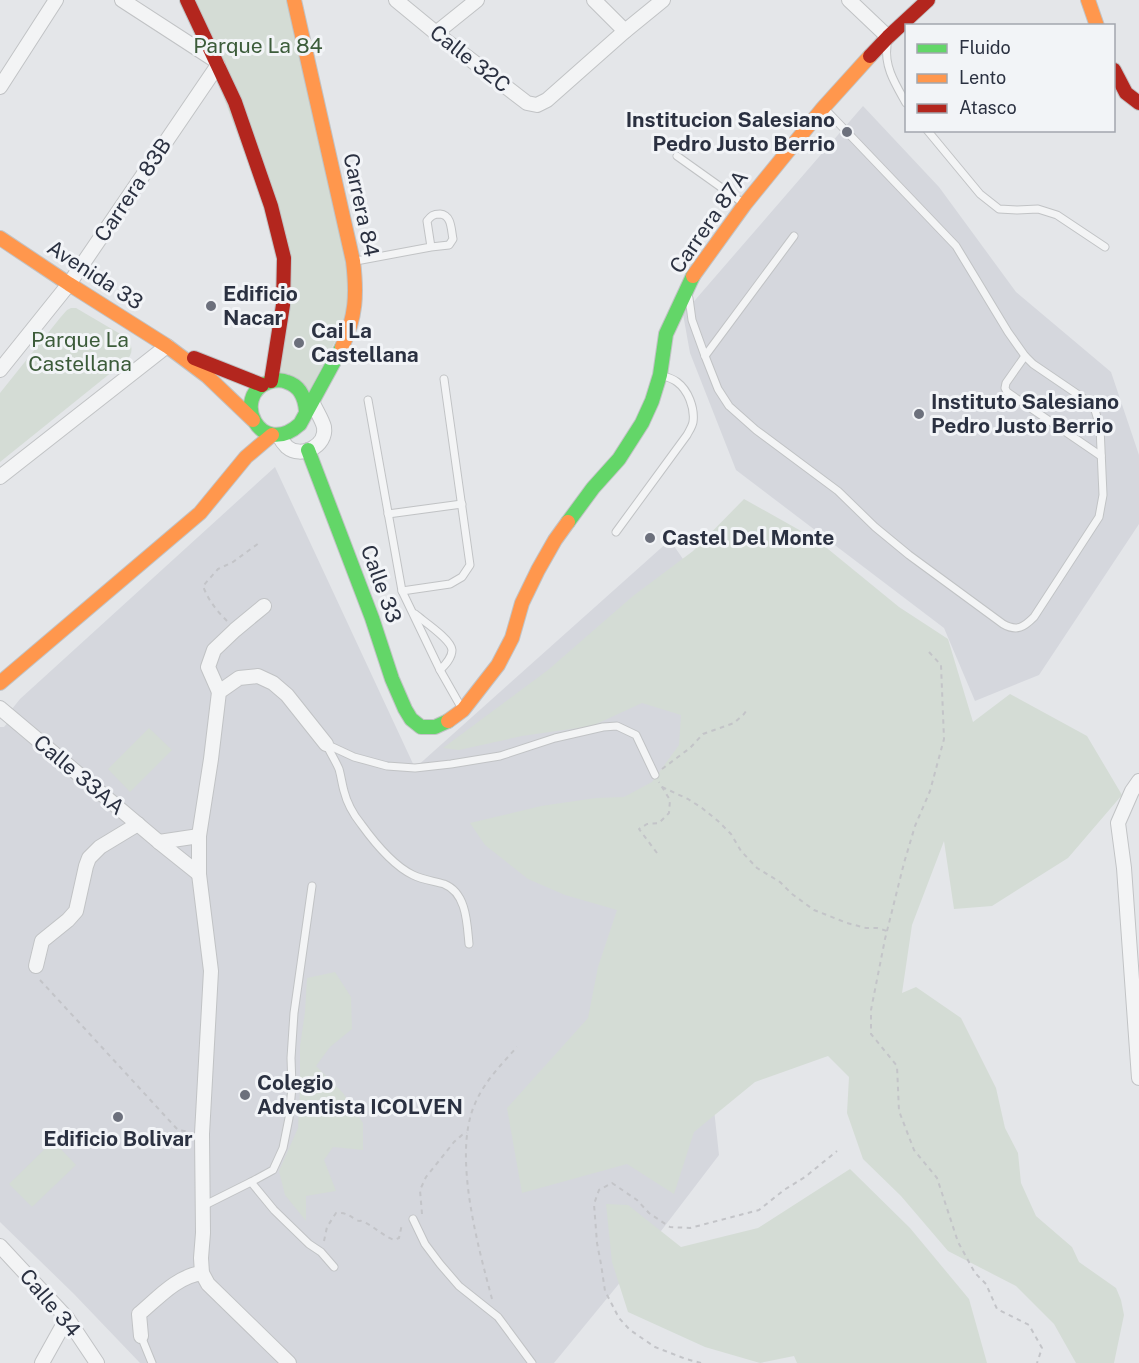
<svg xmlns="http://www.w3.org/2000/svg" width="1139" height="1363" font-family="'Public Sans',sans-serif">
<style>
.built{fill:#d5d7dd}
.green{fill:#d4dcd5}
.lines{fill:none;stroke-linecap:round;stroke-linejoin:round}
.lane-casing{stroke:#c1c3c5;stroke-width:9}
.street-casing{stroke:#c1c3c5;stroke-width:16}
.fast-casing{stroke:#c1c3c5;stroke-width:16}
.slow-casing{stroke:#c1c3c5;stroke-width:16}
.jam-casing{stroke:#c1c3c5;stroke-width:16}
.path{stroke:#c3c4c8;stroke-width:2;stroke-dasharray:4.5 4.5;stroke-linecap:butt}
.lane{stroke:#f3f4f5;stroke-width:7}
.street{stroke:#f3f4f5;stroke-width:14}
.fast{stroke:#63d668;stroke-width:14}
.slow{stroke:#ff974d;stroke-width:14}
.jam{stroke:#b3261e;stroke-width:14}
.poi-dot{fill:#6c707c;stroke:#f2f4f7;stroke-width:2}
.labels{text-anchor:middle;stroke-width:6;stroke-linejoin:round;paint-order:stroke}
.park-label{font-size:21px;fill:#3c5c3a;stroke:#f2f4f7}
.street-label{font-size:21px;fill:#2b3141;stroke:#f2f4f7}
.poi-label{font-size:21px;font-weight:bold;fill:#2b3141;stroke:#f2f4f7;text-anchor:start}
</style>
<rect width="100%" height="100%" fill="#e4e6e9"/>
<g class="built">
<path d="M863 106 939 187 1016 292 1111 372 1139 455V524L1039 675 975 701 944 628 736 470 690 353 683 314Z"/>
<path d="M275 467 415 768 670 540 732 631 709 1064 719 1155 645 1252 554 1363H140L74 1294 0 1222V727H4L16 713 12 709 20 699Z"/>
</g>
<g class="green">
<path d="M187 0H294L354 305 305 399 271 381 284 258Z"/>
<path d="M71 308H76L122 335C131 342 135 349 128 359L0 462V393L60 318 67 310Z"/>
<path d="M744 499 817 540 899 607 948 639 973 722 1010 694 1087 736 1122 795 1068 858 992 906 954 909 944 841 912 925 902 993 916 987 961 1018 996 1088 1005 1128 1018 1153 1021 1183 1036 1216 1072 1247 1079 1262 1116 1288 1121 1300 1124 1315 1114 1363H1076L1054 1324 1016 1286 948 1251 901 1196 863 1159 847 1113 849 1077 828 1056 755 1082 694 1132 674 1194 627 1164 522 1193 507 1108 588 1018 598 967 617 910 565 895 528 879 485 845 470 823 541 806 596 798 624 797 652 782 679 745 681 715 642 703 592 726 522 736 459 750 443 748 548 670 633 596 693 551Z"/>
<path d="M149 728 172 750 130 792 108 769Z"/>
<path d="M335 972 351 997 352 1029 330 1047 316 1066 343 1093 363 1123V1150L333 1147 324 1160 336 1191 306 1196V1221L285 1195 279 1171 298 1128 300 1087V1046L305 1012 307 978Z"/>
<path d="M53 1141 76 1165 32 1207 9 1184Z"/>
<path d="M850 1169 910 1228 969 1299 987 1363H797L794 1356 760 1363 705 1347 628 1312 612 1262 606 1204 628 1205 681 1247 758 1228Z"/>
</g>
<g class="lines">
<defs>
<g id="lane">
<path d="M887 46C884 67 896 85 906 103"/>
<path d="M927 130 980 194 999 209 1017 210 1038 209 1057 215 1105 247"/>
<path d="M677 156 743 203"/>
<path d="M356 261 431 247 449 245 453 239C451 230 452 215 440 214 433 214 431 216 427 221L431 247"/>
<path d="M689 298 692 320 705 356 718 389 729 406 756 430 838 491 875 527 909 555 1003 624C1017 632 1024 627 1034 617L1099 517 1103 495 1100 427 1095 410 1083 398 1033 364 1025 356 1008 332 956 246 825 109"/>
<path d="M705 356 794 236"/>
<path d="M1025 356 1006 383 1005 388 1007 392 1101 456"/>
<path d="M368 400 402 591 440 670 461 707"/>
<path d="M388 514 462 504"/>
<path d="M616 532 687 435C689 431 692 427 693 422 695 408 688 390 677 382 673 379 667 377 663 376"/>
<path d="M402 591 450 584 462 577 470 565 444 379"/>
<path d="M415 614C423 621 451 639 452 650 452 658 445 665 440 670"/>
<path d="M326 744 354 757 387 766 415 768 451 764 500 756 555 738 603 727 617 726 636 735 655 775"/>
<path d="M326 744C330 752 335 760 339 769 341 776 342 784 344 791 347 803 353 814 361 824 374 842 392 865 413 875 423 880 434 881 444 884 467 893 467 924 469 944"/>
<path d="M251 1182 273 1170 283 1148 289 1118 292 1087 291 1058 294 1013 312 886"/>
<path d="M203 1206 251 1182 274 1210 309 1244 321 1252 334 1267"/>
<path d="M413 1219 425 1244 440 1264 459 1286 498 1317 532 1363"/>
<path d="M141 1336 152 1363"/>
</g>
<g id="street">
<path d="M122 0 213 59"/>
<path d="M396 0 436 33 527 103 537 105 547 100 625 31 663 0"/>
<path d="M594 0 625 31"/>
<path d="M849 0 888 37"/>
<path d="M436 33 477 0"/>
<path d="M0 87 56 0"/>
<path d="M0 370 69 284 218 65"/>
<path d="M279 436C281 440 284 444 287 447 301 459 327 446 324 427 322 419 315 409 312 401"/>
<path d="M0 477 167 346"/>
<path d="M219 692 208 667 214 650 235 630 264 606"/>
<path d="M0 708 159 842 199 874"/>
<path d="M1139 781 1132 791 1118 823 1124 868 1139 1078"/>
<path d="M159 842 199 836"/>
<path d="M36 966 42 941 68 920 76 911 86 866 89 858 100 847 138 824"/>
<path d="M0 1246 67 1318 97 1363"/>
<path d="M141 1336 139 1314C157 1299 177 1276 202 1273"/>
<path d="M42 1363 67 1318"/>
<path d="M289 1363 208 1284 202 1273 201 1258 203 1233 202 1134 211 971 199 874V836L211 759 219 692 239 678 258 676 273 683 287 695 326 744"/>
</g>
<g id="fast">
<path d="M306 411C305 398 300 386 287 382 281 379 275 380 269 382 230 396 260 460 300 424L342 347"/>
<path d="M308 450 372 618 392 679 405 709 411 719 421 727H435L448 721"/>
<path d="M568 522 593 488 619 459 642 423 652 401 660 375 666 334 693 276"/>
</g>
<g id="slow">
<path d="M294 0 353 261C357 294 356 317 342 347"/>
<path d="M1088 0 1097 26"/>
<path d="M0 238 69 284 167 346 207 376 253 420"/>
<path d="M693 276 745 204 823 108 870 56"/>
<path d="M0 683 200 513 246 457 272 435"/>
<path d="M448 721 463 710 498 665 512 638 522 603 538 570 555 540 568 522"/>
</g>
<g id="jam">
<path d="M187 0 235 102 271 206 284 258 283 305 271 381"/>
<path d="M870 56 888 37 928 0"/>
<path d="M1114 70 1126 93 1139 103"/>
<path d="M194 358 262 385"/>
</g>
</defs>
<use href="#lane" class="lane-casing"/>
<use href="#street" class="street-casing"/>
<use href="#fast" class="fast-casing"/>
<use href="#slow" class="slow-casing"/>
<use href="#jam" class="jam-casing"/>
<g class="path">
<path d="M227 621C217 611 208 600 203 586L218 569 233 562 259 543"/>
<path d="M929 652 941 665 944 739 930 791 915 826 904 863 885 939 871 1010V1034L897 1066 899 1111 914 1150 937 1178 958 1242 975 1273 986 1284 997 1309 1029 1325 1042 1348 1037 1363"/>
<path d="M662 769 690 748 703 734 734 723 744 714 748 708"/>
<path d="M662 787 688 799 702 808 718 821 731 834 741 851 757 868 780 882 792 894 814 910 847 923 866 928H877L887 931"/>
<path d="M657 853 639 829 647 824 659 823 669 813 670 800 659 782"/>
<path d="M40 980 178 1130 190 1132"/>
<path d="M422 1214 420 1190 426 1177 454 1142 462 1135 467 1133"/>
<path d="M324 1241 327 1227 336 1213C345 1212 348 1215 355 1219 362 1223 357 1219 364 1222 375 1227 383 1236 394 1240L399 1238 402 1224H403"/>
<path d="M492 1299C478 1246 453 1157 474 1106 483 1083 501 1065 517 1047"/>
<path d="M701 1363 686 1359 655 1347 630 1330 619 1318 605 1291 601 1264 597 1243 594 1204 599 1190 612 1183 637 1200 649 1213 670 1227 690 1228 759 1210 784 1190 805 1177 837 1151"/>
</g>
<use href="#lane" class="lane"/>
<use href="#street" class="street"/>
<use href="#fast" class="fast"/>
<use href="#slow" class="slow"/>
<use href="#jam" class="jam"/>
</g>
<g class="poi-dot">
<circle cx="847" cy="132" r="6"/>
<circle cx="211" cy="306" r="6"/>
<circle cx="299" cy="343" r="6"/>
<circle cx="919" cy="414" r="6"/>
<circle cx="650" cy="538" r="6"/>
<circle cx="245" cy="1095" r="6"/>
<circle cx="118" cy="1117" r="6"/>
</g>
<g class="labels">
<g class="park-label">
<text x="258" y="53">Parque La 84</text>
<text x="80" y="347">Parque La<tspan x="80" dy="24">Castellana</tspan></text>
</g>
<g class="street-label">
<text transform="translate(470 59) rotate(38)" y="7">Calle 32C</text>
<text transform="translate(133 190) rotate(-56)" y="7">Carrera 83B</text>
<text transform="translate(361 205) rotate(78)" y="7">Carrera 84</text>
<text transform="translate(709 222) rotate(-55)" y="7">Carrera 87A</text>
<text transform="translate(95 275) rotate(33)" y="7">Avenida 33</text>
<text transform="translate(381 584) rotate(70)" y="7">Calle 33</text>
<text transform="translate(79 775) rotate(40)" y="7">Calle 33AA</text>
<text transform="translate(50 1303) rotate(50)" y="7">Calle 34</text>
</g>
<g class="poi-label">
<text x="835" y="127" text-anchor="end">Institucion Salesiano<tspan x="835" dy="24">Pedro Justo Berrio</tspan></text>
<text x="223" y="301">Edificio<tspan x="223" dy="24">Nacar</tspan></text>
<text x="311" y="338">Cai La<tspan x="311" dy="24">Castellana</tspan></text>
<text x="931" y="409">Instituto Salesiano<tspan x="931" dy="24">Pedro Justo Berrio</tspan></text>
<text x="662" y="545">Castel Del Monte</text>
<text x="257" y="1090">Colegio<tspan x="257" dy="24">Adventista ICOLVEN</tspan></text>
<text x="118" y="1146" text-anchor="middle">Edificio Bolivar</text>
</g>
</g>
<rect x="905" y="24" width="210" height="108" fill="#f2f4f7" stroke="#a2a6ae" stroke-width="1.5"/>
<rect x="917" y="44" width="30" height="9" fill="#63d668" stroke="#a2a6ae" stroke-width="1.5"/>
<text x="959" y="54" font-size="18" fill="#2b3141">Fluido</text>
<rect x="917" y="74" width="30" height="9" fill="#ff974d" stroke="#a2a6ae" stroke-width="1.5"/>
<text x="959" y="84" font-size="18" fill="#2b3141">Lento</text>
<rect x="917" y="104" width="30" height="9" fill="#b3261e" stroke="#a2a6ae" stroke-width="1.5"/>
<text x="959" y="114" font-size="18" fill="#2b3141">Atasco</text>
</svg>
